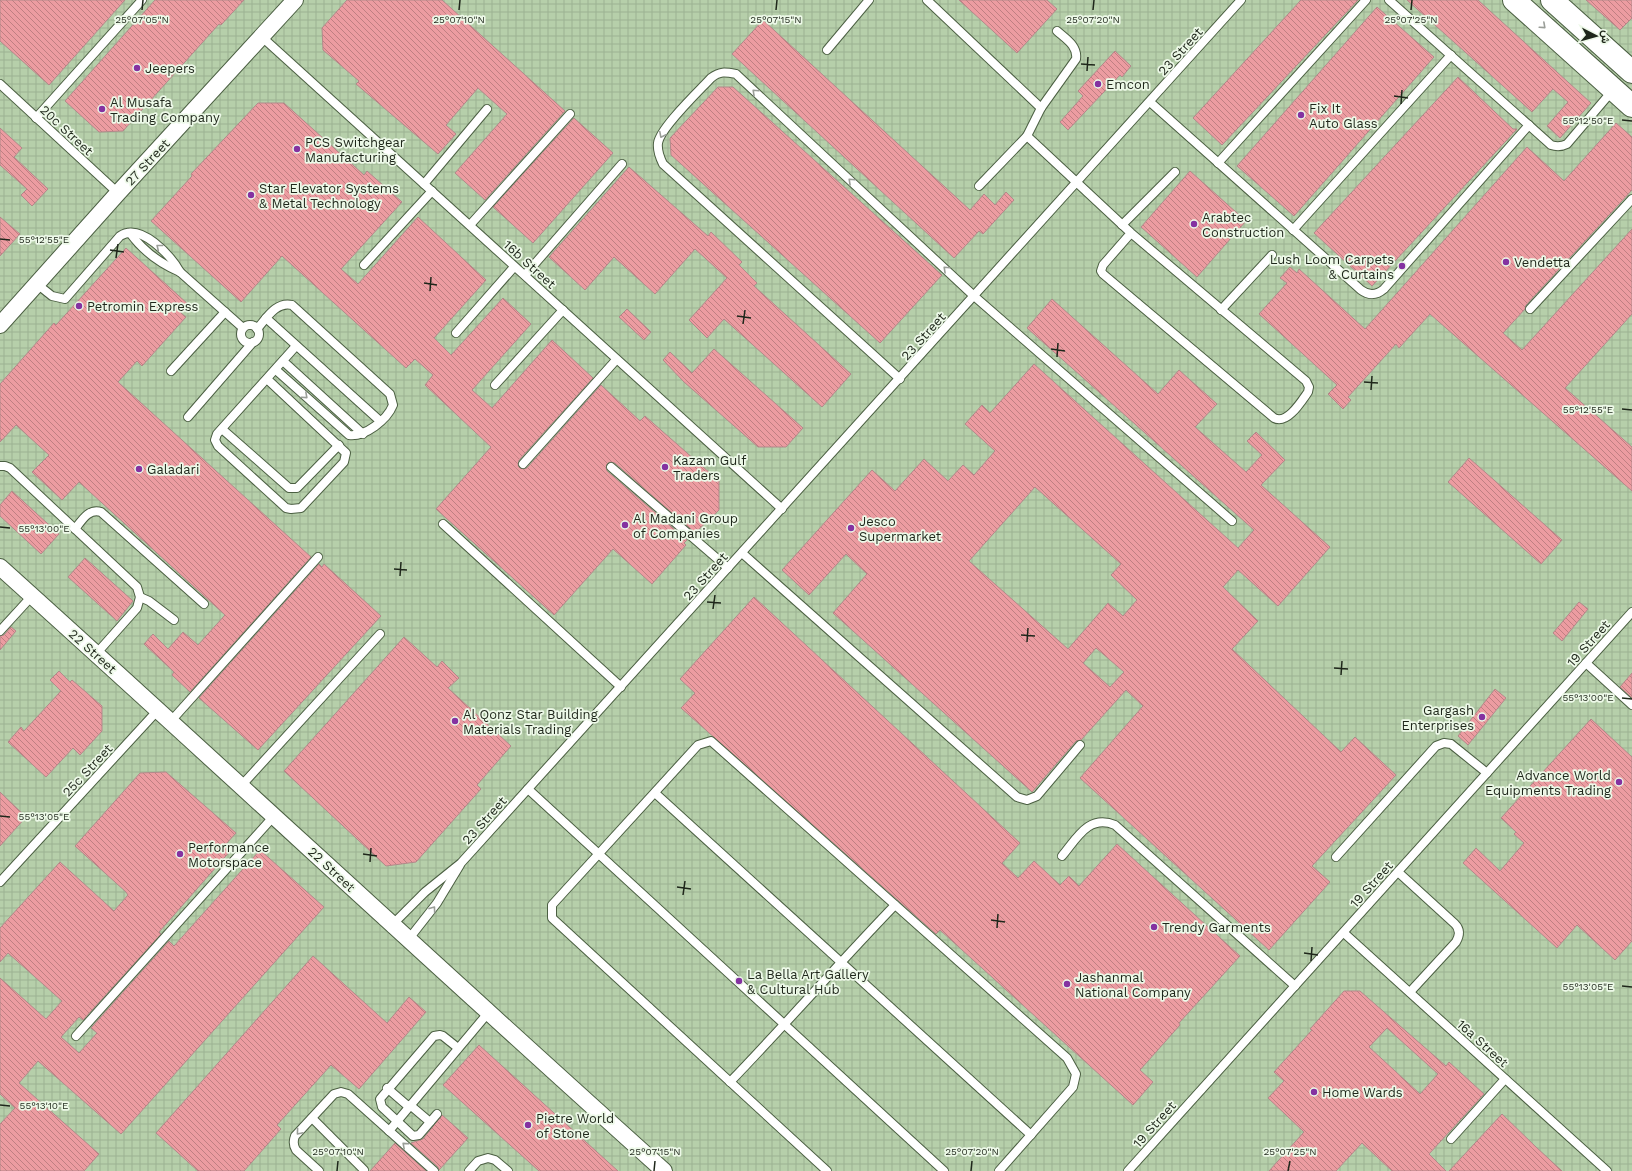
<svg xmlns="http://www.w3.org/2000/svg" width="1632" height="1171" font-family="'Work Sans',Vazirmatn,sans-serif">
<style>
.industrial{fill:url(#industrial-grid)}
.building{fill:url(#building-back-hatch);stroke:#b2898a;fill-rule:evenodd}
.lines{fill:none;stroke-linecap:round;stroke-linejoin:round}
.service-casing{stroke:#4b5f42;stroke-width:10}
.minor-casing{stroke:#4b5f42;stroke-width:18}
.secondary-casing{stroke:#4b5f42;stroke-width:24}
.service{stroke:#fff;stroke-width:8}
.minor{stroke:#fff;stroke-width:16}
.secondary{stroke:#fff;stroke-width:22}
.oneway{stroke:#9a9e98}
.ticks{fill:none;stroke:#1f271b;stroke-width:1.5}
.poi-dot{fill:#8432a1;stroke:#edf9e8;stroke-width:1.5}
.labels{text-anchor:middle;stroke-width:3.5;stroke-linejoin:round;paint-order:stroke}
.street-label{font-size:13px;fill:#1f271b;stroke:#edf9e8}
.poi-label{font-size:13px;fill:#1f271b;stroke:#edf9e8;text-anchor:start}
.ticks-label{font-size:10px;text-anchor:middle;fill:#1f271b;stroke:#edf9e8;stroke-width:3.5;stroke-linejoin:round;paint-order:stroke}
</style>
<defs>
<pattern id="industrial-grid" width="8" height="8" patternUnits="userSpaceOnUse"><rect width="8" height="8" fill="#b6cfaa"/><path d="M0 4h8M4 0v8" fill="none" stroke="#9cb292"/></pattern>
<pattern id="building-back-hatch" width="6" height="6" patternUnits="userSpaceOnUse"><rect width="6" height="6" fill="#ec9ca1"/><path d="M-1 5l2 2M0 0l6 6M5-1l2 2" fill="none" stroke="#bf7f82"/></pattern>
</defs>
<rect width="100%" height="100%" fill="#c5dcbb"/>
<rect class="industrial" x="0" y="0" width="1632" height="1171"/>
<g class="building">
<path d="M0 0H125L49 85 0 41Z"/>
<path d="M155 0H244L221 25 219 24 123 131 99 132 65 101Z"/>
<path d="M347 0H442L565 111 485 200 455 173 507 114 478 88 446 125 456 134 438 154 356 84 359 81 323 50 322 28Z"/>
<path d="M959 0H1047L1057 9 1017 53Z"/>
<path d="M1301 0H1358L1222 145 1193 118Z"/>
<path d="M1407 0H1478L1591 103 1560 138 1547 126 1568 102 1553 89 1532 112Z"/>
<path d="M1586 0H1632V18L1620 30Z"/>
<path d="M1377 7 1434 57 1294 216 1237 166Z"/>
<path d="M763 20 970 210 984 194 995 205 1006 192 1014 200 983 234 979 231 954 258 732 54Z"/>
<path d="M1115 51 1131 66 1122 77 1120 75 1068 130 1060 122 1083 96 1078 91Z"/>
<path d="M1458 77 1513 129H1517L1372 286 1314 233Z"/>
<path d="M718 87H733L942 275 880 343 671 155 670 138Z"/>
<path d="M258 103H284L364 175 367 171 402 202 341 269 358 284 418 217 486 280 434 338 451 355 503 298 531 324 472 390 492 408 552 340 593 378 519 460 518 465 520 468 524 469 527 468 601 385 640 421 645 416 719 481V510L695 533 615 463 610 462 607 464 606 468 607 471 687 540 684 543 686 545 652 584 613 549 554 615 436 509 491 447 425 385 433 375 415 359 406 368 282 256 241 302 151 221 192 176 191 174Z"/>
<path d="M574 118 613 153 533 243 493 207Z"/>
<path d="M1616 123 1632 137V190L1526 305 1525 309 1503 333 1522 350 1632 229V314L1565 388 1632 447V491L1430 314 1399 348 1396 344 1348 397 1351 400 1343 409 1328 394 1337 385 1259 314 1287 283 1280 278 1290 267 1297 273 1299 269 1365 329 1527 147 1564 181Z"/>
<path d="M0 128 22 148 14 157 48 189 32 206 21 195 27 189 0 165Z"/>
<path d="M629 167 708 236 711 232 742 262 739 265 757 283 754 286 851 374 822 407 724 319 707 338 689 320 727 278 695 249 655 294 614 257 585 290 549 257Z"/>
<path d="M1190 171 1246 221 1197 277 1141 227Z"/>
<path d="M0 217 20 234 0 256Z"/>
<path d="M126 248 189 305 181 313 186 317 142 366 137 361 118 382 311 557 190 692 172 675 174 672 144 644 153 634 168 649 183 632 198 645 225 615 79 482 62 500 32 472 49 455 16 425 0 442V384L54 323 56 325Z"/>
<path d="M1052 299 1158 394 1179 370 1217 404 1195 427 1246 472 1262 455 1247 441 1256 432 1285 460 1261 485 1330 547 1278 606 1238 570 1223 587 1258 621 1232 649 1341 752 1355 737 1396 775 1312 866 1330 882 1269 950 1080 778 1143 706 1126 690 1081 740 1076 741 1032 792 833 613 867 574 846 554 809 595 782 570 872 470 895 491 924 459 948 481 963 465 974 475 995 451 965 424 982 405 990 413 1034 364 1238 548 1254 530 1027 328ZM1035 487 1121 564 1111 575 1137 600 1123 616 1108 603 1068 649 969 561ZM1096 648 1124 672 1110 687 1083 663Z"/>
<path d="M627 309 651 332 644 340 619 317Z"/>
<path d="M714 349 803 428 786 447H758L684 382 663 360 670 352 692 373Z"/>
<path d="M1469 458 1562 540 1541 564 1448 482Z"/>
<path d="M12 491 59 534 41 554 0 516V505Z"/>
<path d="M85 558 133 601 117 621 68 577Z"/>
<path d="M319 564 322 567 324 564 381 616 258 750 199 698Z"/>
<path d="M754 597 1020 843 1002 863 1018 878 1034 861 1060 885 1069 876 1079 886 1117 844 1240 956 1179 1023 1180 1025 1140 1070 1153 1082 1133 1105 940 930 936 934 681 708 695 693 680 679Z"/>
<path d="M1579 602 1588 609 1562 641 1553 633Z"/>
<path d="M11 627 16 631 0 650V636L4 635Z"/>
<path d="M404 637 437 667 442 661 459 678 448 688 511 746 477 785 481 789 416 862 386 866 284 771Z"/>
<path d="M59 671 70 682 72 680 102 706V731L80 755 73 748 46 777 8 742 21 727 24 731 61 691 50 680Z"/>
<path d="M1632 673V698L1620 687Z"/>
<path d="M1495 689 1506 698 1468 745 1458 736Z"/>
<path d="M1591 719 1632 757V941L1615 960 1577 925 1557 948 1463 863 1476 848 1500 871 1524 843 1514 834 1516 832 1501 818Z"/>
<path d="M166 772 236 833 226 844 232 849 159 932 161 934 83 1020 79 1017 61 1037 79 1053 97 1033 91 1028 169 941 174 946 260 850 324 907 121 1134 38 1061 19 1083 99 1154 84 1171H0V1124L15 1108 0 1094V978L46 1019 62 1001 8 953 0 962V928L60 862 114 911 128 895 126 892 75 846 140 773Z"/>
<path d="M0 792 26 817 0 846Z"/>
<path d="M313 956 387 1023 409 997 426 1012 359 1089 331 1065 277 1125 281 1129 244 1171H198L156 1133Z"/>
<path d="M1344 991H1360L1446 1066 1449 1062 1484 1094 1429 1154 1446 1171H1392L1362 1143 1336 1171H1269L1304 1132 1268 1098 1284 1081 1274 1072 1312 1030 1310 1029ZM1387 1028 1438 1074 1420 1094 1369 1047Z"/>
<path d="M479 1045 618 1171H539L443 1085Z"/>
<path d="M1502 1114 1536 1147 1562 1171H1449Z"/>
<path d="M442 1115 468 1138 439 1170 438 1167 411 1143 423 1139Z"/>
<path d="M395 1143 426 1171H370Z"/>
</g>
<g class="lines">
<defs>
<g id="service">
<path d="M927 0 1041 108"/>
<path d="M1389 0 1551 145C1557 147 1561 147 1567 144L1613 90"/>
<path d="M262 37C435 194 608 352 782 509"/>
<path d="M827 50 869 0"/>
<path d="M0 84 118 193"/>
<path d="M1150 102 1361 290C1369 296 1377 295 1384 289L1529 125"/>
<path d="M36 118 142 0"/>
<path d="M1027 136 1131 233 1306 381 1309 387 1308 392C1301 402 1287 425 1274 418L1103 274 1101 271 1103 265 1131 233"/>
<path d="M1218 163 1366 0"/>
<path d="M424 184 487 109"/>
<path d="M979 186 1027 136 1041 108 1076 59C1078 46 1066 39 1057 31"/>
<path d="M470 225 570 114"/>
<path d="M1122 225 1175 172"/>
<path d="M1293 230 1451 55"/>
<path d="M130 233C143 251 159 263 180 272L243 328"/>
<path d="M364 265 432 191"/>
<path d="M525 275 622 164"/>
<path d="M37 284 52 296 65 299 120 236C141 222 171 256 180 272"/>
<path d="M1530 309 1632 199"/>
<path d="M1221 310 1272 255"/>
<path d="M266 318 380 421"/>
<circle cx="250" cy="334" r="9"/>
<path d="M257 329C266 319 276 301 292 305L390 394 393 405C387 420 365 437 349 435L276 370"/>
<path d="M456 333 514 267"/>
<path d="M283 361 363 434"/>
<path d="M171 371 225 312"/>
<path d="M267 379 346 453 344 462 301 508 291 509 286 508 218 446 215 440 217 434 296 346"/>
<path d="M900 379 663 164C660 158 657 151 658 143 660 128 699 91 711 78 720 71 725 72 736 74L974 296 1232 521"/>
<path d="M495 385 563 310"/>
<path d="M188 417 253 342"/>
<path d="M222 429 289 488H297L300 485 339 445"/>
<path d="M523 464 616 360"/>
<path d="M0 466H5L10 468 137 587 140 597 137 608 96 654"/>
<path d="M611 467 728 568"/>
<path d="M443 524 621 687"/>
<path d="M75 529C82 520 89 508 101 512L204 604"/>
<path d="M742 553 1017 797 1027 800 1037 796 1080 745"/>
<path d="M140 597 149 601 174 620"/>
<path d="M0 631 32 596"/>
<path d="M1586 663 1632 705"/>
<path d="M171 721 318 557"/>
<path d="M241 786 380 634"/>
<path d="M528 789 944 1171"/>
<path d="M655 793 1031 1135"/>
<path d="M1062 856C1077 838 1089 814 1115 825L1295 986"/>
<path d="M1336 857 1436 746 1444 743 1451 744 1487 773"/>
<path d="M1398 872 1455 924C1460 929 1460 935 1456 942L1410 992"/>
<path d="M0 882 158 710"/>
<path d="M392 925 425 892 461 863 1241 0"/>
<path d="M1344 933 1607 1171"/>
<path d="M408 940 437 903 460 865"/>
<path d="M76 1036 274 816"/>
<path d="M730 1082C786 1024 839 963 895 905"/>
<path d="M387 1088 409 1107"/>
<path d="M410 1105 430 1122"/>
<path d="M437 1114 419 1135 413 1136 382 1107 380 1099 434 1036 440 1035 443 1036 458 1048"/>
<path d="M312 1118 364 1170"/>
<path d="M389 1131 488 1013"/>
<path d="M1451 1139 1505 1079"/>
<path d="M319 1171 296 1150C293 1145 293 1141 295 1136L334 1094 341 1092 348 1094 434 1171"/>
<path d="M469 1171 478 1161 488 1158 495 1160 508 1171"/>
<path d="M827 1171 552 918V905L698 745 711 741 1067 1058 1076 1074 1073 1087 999 1171"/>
<path d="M1128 1171 1632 612"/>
</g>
<g id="minor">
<path d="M0 325 118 193 295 0"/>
<path d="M0 567C222 767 441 971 664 1171"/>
</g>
<g id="secondary">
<path d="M1514 0 1632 106"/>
<path d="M1552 0 1632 72"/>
</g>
</defs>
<use href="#service" class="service-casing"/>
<use href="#minor" class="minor-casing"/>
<use href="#secondary" class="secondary-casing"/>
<use href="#service" class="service"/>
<use href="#minor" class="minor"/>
<use href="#secondary" class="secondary"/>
</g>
<defs><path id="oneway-chevron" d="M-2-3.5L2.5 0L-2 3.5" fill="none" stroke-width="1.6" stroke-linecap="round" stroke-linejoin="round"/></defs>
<g class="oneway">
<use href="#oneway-chevron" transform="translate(1543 26) rotate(42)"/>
<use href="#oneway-chevron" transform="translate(755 92) rotate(-137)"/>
<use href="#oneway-chevron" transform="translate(662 135) rotate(117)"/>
<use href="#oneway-chevron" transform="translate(851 181) rotate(-137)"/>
<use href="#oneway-chevron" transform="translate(159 247) rotate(-141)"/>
<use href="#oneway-chevron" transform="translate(946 269) rotate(-137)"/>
<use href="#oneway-chevron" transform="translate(305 396) rotate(42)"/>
<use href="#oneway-chevron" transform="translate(433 909) rotate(-54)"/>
<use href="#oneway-chevron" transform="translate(299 1132) rotate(130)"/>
<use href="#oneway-chevron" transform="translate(405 1145) rotate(-138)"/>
</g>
<path class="ticks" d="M142 10 143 0M459 10 460 0M776 10 777 0M1093 10 1094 0M1411 10 1412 0M1081 64 1095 65M1087 71 1088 57M1394 96 1408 98M1401 104 1402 90M1622 120 1632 121M0 239 10 240M110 250 124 252M116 258 118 244M424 283 437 285M430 291 431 277M737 316 751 318M743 324 745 310M1051 349 1065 351M1057 357 1058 343M1364 382 1378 383M1371 390 1372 376M1622 409 1632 410M0 527 10 528M394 569 407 570M400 576 401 562M707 602 721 603M713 609 715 595M1021 635 1035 636M1027 642 1028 628M1334 668 1348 669M1341 675 1342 661M1622 698 1632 699M0 816 10 817M363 854 377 856M370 862 371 848M677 887 691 889M683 895 685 881M991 920 1005 922M997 928 998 914M1304 953 1318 955M1311 961 1312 947M1622 986 1632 987M0 1105 10 1106M337 1171 338 1161M654 1171 655 1161M971 1171 972 1161M1288 1171 1290 1161"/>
<g class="poi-dot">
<circle cx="137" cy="68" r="4"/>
<circle cx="1098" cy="84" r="4"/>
<circle cx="102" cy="109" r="4"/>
<circle cx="1301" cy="115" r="4"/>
<circle cx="297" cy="149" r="4"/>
<circle cx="251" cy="195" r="4"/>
<circle cx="1194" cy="224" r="4"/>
<circle cx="1506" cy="262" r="4"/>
<circle cx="1402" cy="266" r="4"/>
<circle cx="79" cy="306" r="4"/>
<circle cx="665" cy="467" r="4"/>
<circle cx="139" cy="469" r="4"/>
<circle cx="625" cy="525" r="4"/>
<circle cx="851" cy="528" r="4"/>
<circle cx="1482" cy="717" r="4"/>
<circle cx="455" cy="721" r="4"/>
<circle cx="1619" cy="782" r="4"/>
<circle cx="180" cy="854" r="4"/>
<circle cx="1154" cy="927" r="4"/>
<circle cx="739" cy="981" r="4"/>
<circle cx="1067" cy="984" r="4"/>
<circle cx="1314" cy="1092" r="4"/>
<circle cx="528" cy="1125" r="4"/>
</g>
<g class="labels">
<g class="street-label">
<text transform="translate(1180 51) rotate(-48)" y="5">23 Street</text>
<text transform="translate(67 130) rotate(43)" y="5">20c Street</text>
<text transform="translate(147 162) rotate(-47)" y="5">27 Street</text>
<text transform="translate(530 264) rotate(42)" y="5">16b Street</text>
<text transform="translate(923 336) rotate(-48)" y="5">23 Street</text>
<text transform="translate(705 576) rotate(-48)" y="5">23 Street</text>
<text transform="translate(1588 643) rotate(-48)" y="5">19 Street</text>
<text transform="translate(93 651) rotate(42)" y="5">22 Street</text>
<text transform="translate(87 770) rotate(-47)" y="5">25c Street</text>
<text transform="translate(484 820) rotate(-48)" y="5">23 Street</text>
<text transform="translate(332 869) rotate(43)" y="5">22 Street</text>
<text transform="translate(1371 884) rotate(-48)" y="5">19 Street</text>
<text transform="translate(1483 1043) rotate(42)" y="5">16a Street</text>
<text transform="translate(1154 1124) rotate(-48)" y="5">19 Street</text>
</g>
<g class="poi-label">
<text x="145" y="73">Jeepers</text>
<text x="1106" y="89">Emcon</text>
<text x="110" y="107">Al Musafa<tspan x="110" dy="15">Trading Company</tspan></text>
<text x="1309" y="113">Fix It<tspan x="1309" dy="15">Auto Glass</tspan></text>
<text x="305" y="147">PCS Switchgear<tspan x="305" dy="15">Manufacturing</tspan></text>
<text x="259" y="193">Star Elevator Systems<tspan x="259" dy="15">&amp; Metal Technology</tspan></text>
<text x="1202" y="222">Arabtec<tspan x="1202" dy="15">Construction</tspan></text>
<text x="1394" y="264" text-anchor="end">Lush Loom Carpets<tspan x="1394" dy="15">&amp; Curtains</tspan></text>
<text x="1514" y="267">Vendetta</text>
<text x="87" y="311">Petromin Express</text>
<text x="673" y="465">Kazam Gulf<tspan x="673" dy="15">Traders</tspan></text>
<text x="147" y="474">Galadari</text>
<text x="633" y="523">Al Madani Group<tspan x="633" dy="15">of Companies</tspan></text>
<text x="859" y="526">Jesco<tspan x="859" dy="15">Supermarket</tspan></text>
<text x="1474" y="715" text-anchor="end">Gargash<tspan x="1474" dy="15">Enterprises</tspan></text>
<text x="463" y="719">Al Qonz Star Building<tspan x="463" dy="15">Materials Trading</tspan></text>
<text x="1611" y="780" text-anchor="end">Advance World<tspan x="1611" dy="15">Equipments Trading</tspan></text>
<text x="188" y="852">Performance<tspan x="188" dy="15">Motorspace</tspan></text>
<text x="1162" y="932">Trendy Garments</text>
<text x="747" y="979">La Bella Art Gallery<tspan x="747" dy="15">&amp; Cultural Hub</tspan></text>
<text x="1075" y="982">Jashanmal<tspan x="1075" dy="15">National Company</tspan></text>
<text x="1322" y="1097">Home Wards</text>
<text x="536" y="1123">Pietre World<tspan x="536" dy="15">of Stone</tspan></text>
</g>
</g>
<g class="ticks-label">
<text x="142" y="23">25°07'05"N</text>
<text x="459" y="23">25°07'10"N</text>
<text x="776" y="23">25°07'15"N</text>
<text x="1093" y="23">25°07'20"N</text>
<text x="1411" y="23">25°07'25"N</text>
<text x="1588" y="124">55°12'50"E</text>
<text x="44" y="243">55°12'55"E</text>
<text x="1588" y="413">55°12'55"E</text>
<text x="44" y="532">55°13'00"E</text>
<text x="1588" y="701">55°13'00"E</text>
<text x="44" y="820">55°13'05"E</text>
<text x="1588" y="990">55°13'05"E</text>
<text x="44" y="1109">55°13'10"E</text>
<text x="338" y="1155">25°07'10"N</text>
<text x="655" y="1155">25°07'15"N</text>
<text x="972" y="1155">25°07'20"N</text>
<text x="1290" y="1155">25°07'25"N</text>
</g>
<g transform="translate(1596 36) rotate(96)" stroke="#edf9e8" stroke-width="3" paint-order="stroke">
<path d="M0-3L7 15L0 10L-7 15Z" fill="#1f271b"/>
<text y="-6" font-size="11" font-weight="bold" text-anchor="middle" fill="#1f271b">ش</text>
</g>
</svg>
